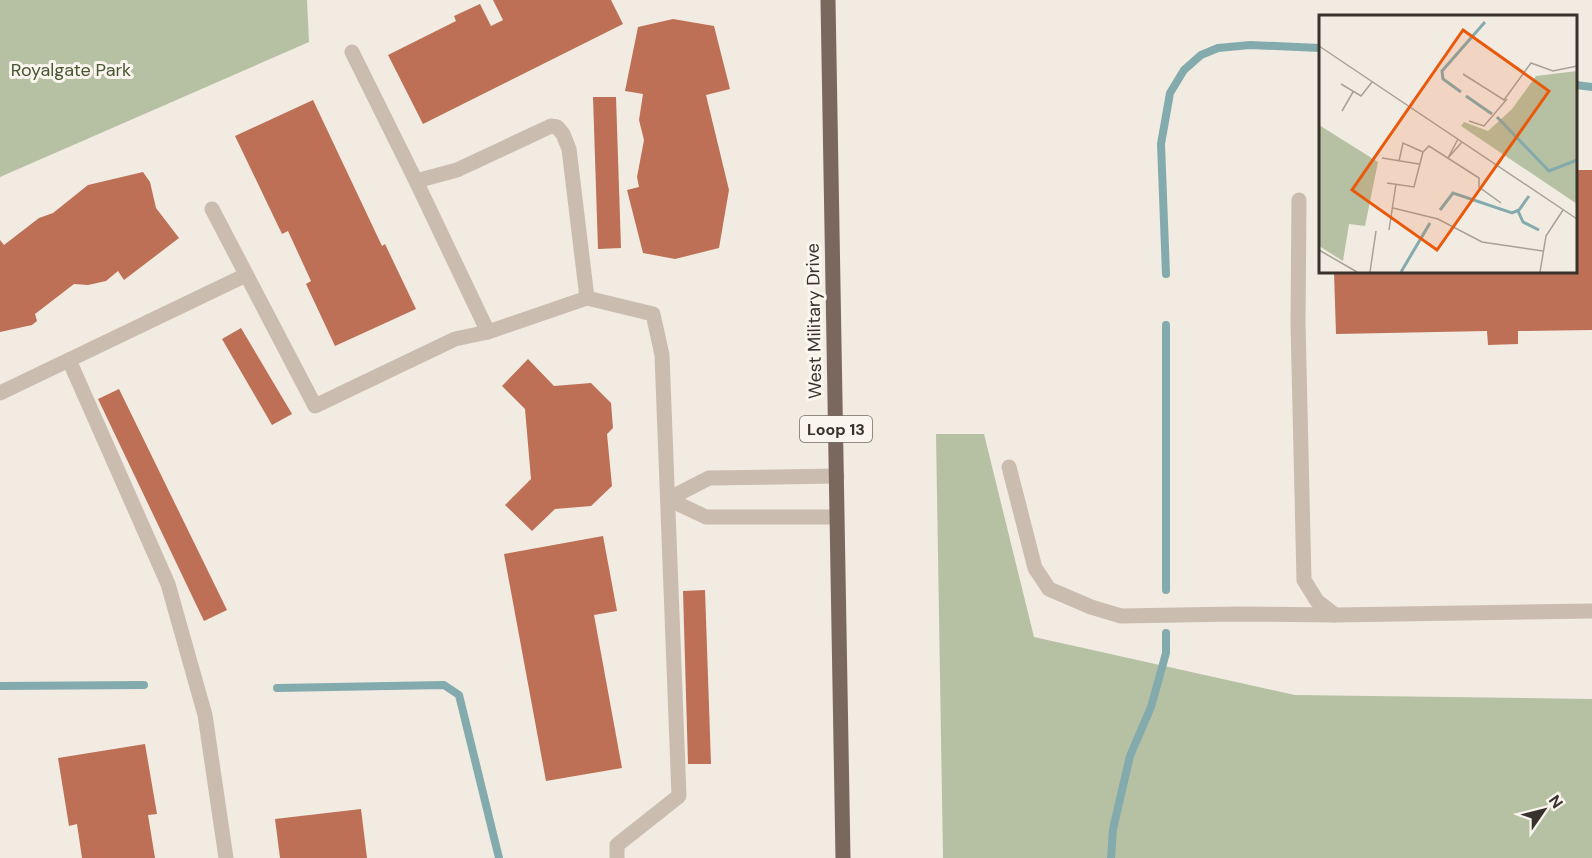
<svg xmlns="http://www.w3.org/2000/svg" width="1592" height="858" font-family="'DM Sans',sans-serif">
<style>
.green{fill:#b6c1a3}
.lines{fill:none;stroke-linecap:round;stroke-linejoin:round}
.stream{stroke:#83abae;stroke-width:8}
.building{fill:#bd7056}
.minor{stroke:#cabcaf;stroke-width:15}
.major{stroke:#7a685f;stroke-width:15}
.labels{text-anchor:middle;stroke-width:6;stroke-linejoin:round;paint-order:stroke}
.shield{fill:#faf5ef;stroke:#736c66;stroke-width:1.5}
.shield-label{font-size:16px;font-weight:bold;fill:#39312c}
.park-label{font-size:18px;fill:#485632;stroke:#faf5ef}
.street-label{font-size:18px;fill:#39312c;stroke:#faf5ef}
.inset-river{fill:none;stroke:#83abae;stroke-width:3}
.inset-road{fill:none;stroke:#a8a199;stroke-width:1.5}
.view{fill:#e8590c;fill-opacity:0.15;stroke:#e8590c;stroke-width:3}
.inset-edge{fill:none;stroke:#39312c;stroke-width:3}
</style>
<rect width="100%" height="100%" fill="#f2ebe2"/>
<g class="green">
<path d="M0 0H307L309 42 0 177Z"/>
<path d="M936 434H984L1034 637 1295 695 1592 699V858H943Z"/>
</g>
<g class="lines">
<g class="stream">
<path d="M1576 85 1592 87"/>
<path d="M1166 274 1161 144 1170 93 1184 70 1201 55 1218 48 1250 45 1320 48"/>
<path d="M1166 325V590"/>
<path d="M0 686 144 685"/>
<path d="M277 688 444 685 459 695 499 858"/>
<path d="M1111 858 1113 829 1130 756 1151 707 1166 653V633"/>
</g>
</g>
<g class="building">
<path d="M493 0H611L623 24 423 124 388 55 456 21 454 16 480 4 491 26 503 20Z"/>
<path d="M673 19 714 26 730 89 706 95 729 190 719 248 675 259 643 253 627 190 639 187 637 177 644 140 639 120 643 94 625 91 638 27Z"/>
<path d="M593 97H616L621 248 598 249Z"/>
<path d="M313 100 382 246 385 244 416 309 335 346 306 284 311 281 288 231 282 234 235 136Z"/>
<path d="M1576 170H1592V330L1518 331V344L1488 345 1487 331 1336 334 1334 272H1576Z"/>
<path d="M143 172 150 182 156 208 179 238 124 280 118 271 106 281 88 285 74 284 35 314 37 321 32 325 0 332V240L4 245 39 218 53 213 88 185Z"/>
<path d="M241 328 292 414 272 425 222 339Z"/>
<path d="M528 359 554 386 591 383 611 403 613 428 607 434 612 486 591 506 555 509 532 531 505 505 531 479 525 409 502 386Z"/>
<path d="M119 389 227 610 204 621 98 399Z"/>
<path d="M603 536 617 611 594 615 622 768 546 781 504 554Z"/>
<path d="M705 590 711 764H688L683 591Z"/>
<path d="M145 744 157 814 148 815 155 858H82L77 824 69 826 58 758Z"/>
<path d="M361 809 367 858H280L275 819Z"/>
</g>
<g class="lines">
<g class="minor">
<path d="M352 52 416 181 488 332"/>
<path d="M416 181 457 170 551 126 557 127 563 134 569 149 587 298"/>
<path d="M1299 200 1298 323 1304 580 1317 601 1335 615 1592 611"/>
<path d="M212 209 315 406 455 339 488 332 587 298 653 314 662 355 679 796 617 845V858"/>
<path d="M69 360 168 584 205 715 226 858"/>
<path d="M0 393 246 275"/>
<path d="M1009 467 1035 568 1049 589 1091 607 1121 616 1236 614 1335 615"/>
<path d="M668 499 709 478 837 476"/>
<path d="M668 499 706 517H836"/>
</g>
<path class="major" d="M828 0 843 858"/>
</g>
<g class="labels">
<rect class="shield" x="800" y="416" width="72" height="26" rx="4.5"/>
<g class="shield-label">
<text x="836" y="435">Loop 13</text>
</g>
<g class="park-label">
<text x="71" y="76">Royalgate Park</text>
</g>
<g class="street-label">
<text transform="translate(814 321) rotate(-91)" y="6">West Military Drive</text>
</g>
</g>
<g transform="translate(1319 15)">
<rect width="258" height="258" fill="#f2ebe2"/>
<path d="M258 56V189L142 111 145 107 169 116 193 94 217 61ZM0 110 59 147 46 211 30 209 24 246 0 231Z" fill="#b6c1a3"/>
<path class="inset-river" d="M142 77 124 64 123 56 166 7M147 81 173 99M178 102 230 156 258 145M121 195 134 178 193 198 200 195 210 181M199 196 204 207 220 215M82 257 111 208"/>
<path class="inset-road" d="M0 31 258 204M144 59 185 85 212 48 234 56 258 51M22 69 42 81 53 67M23 96 34 77M150 106 165 111 188 84M63 143 100 149M129 143 139 124M129 143 143 127M80 146 84 128 104 137M68 168 95 172 104 137 110 131 160 163V172L182 188M74 193 119 204 163 227 224 236M70 215 77 169M0 235 38 257M51 257 57 216M221 257 227 221 244 195"/>
<path class="view" d="M144 15 230 76 118 235 33 175Z"/>
<rect width="258" height="258" class="inset-edge"/>
</g>
<g transform="translate(1544 810) rotate(55)" stroke="#faf5ef" stroke-width="4.5" paint-order="stroke">
<path d="M0-4.5L10 22L0 15L-10 22Z" fill="#39312c"/>
<text y="-9" font-size="16" font-weight="bold" text-anchor="middle" fill="#39312c">N</text>
</g>
</svg>
